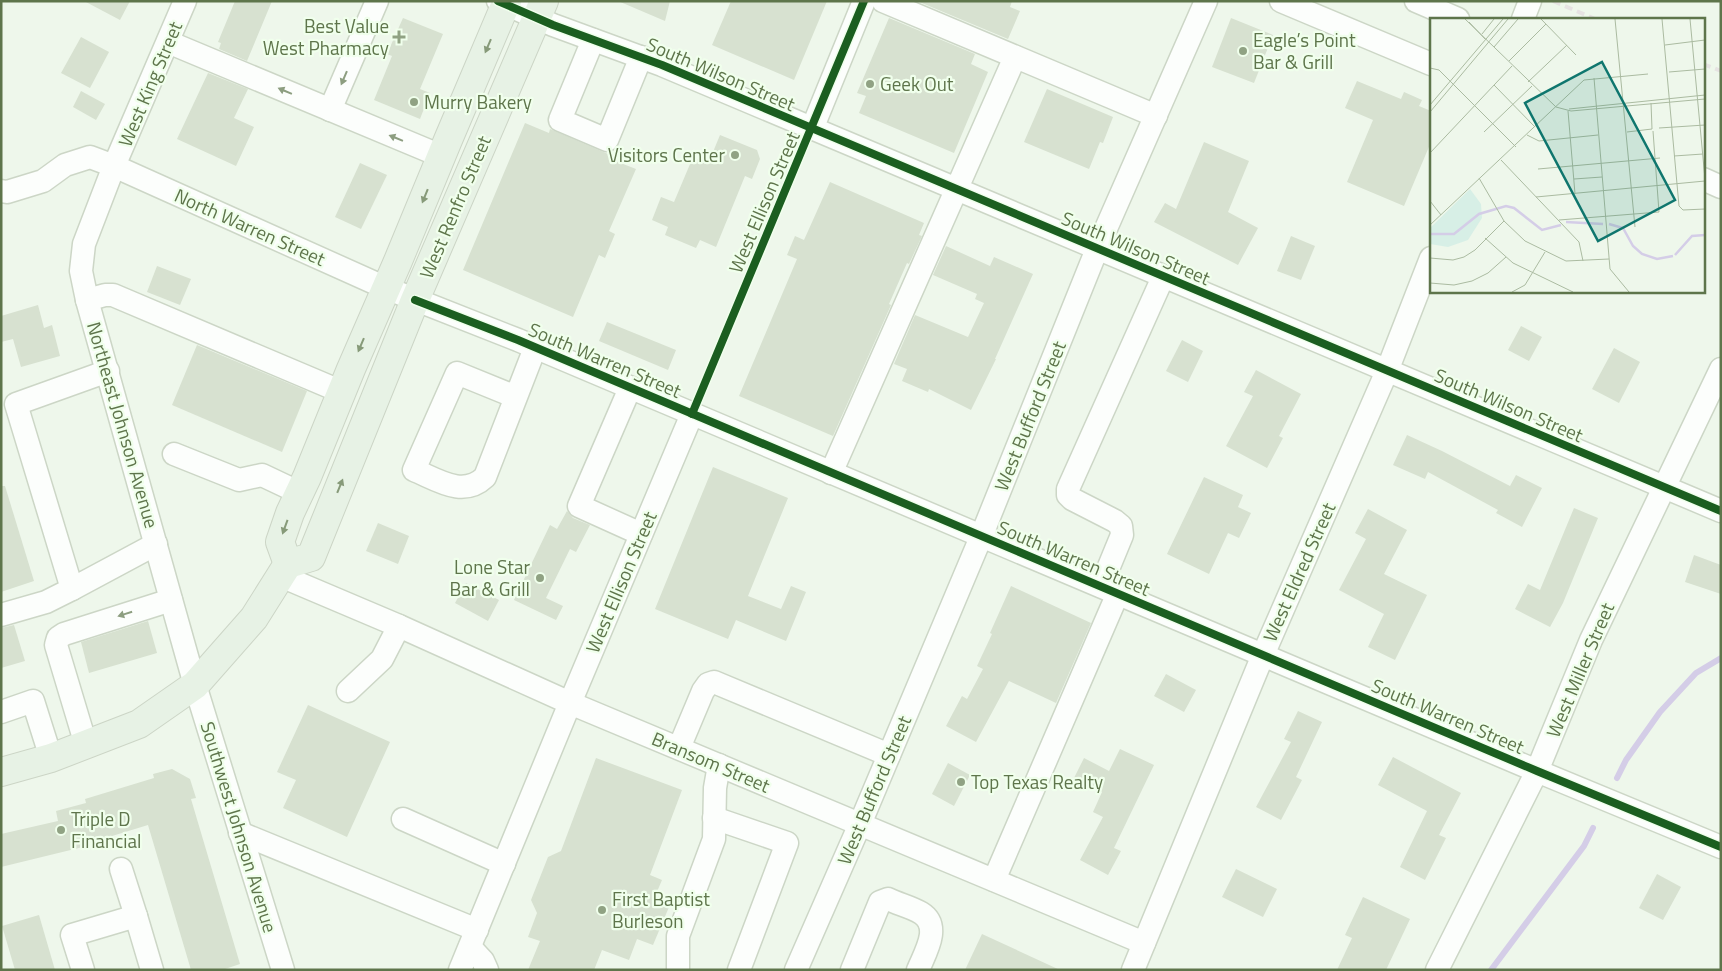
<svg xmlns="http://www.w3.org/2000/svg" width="1722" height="971" font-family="'Titillium Web',sans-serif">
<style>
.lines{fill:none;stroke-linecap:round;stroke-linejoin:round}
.stream{stroke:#d4cde7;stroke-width:6}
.building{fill:#d7e1d0}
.minor-casing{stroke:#ccd6c6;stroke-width:25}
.major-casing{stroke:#ccd5c6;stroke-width:30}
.minor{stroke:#fcfefc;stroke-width:22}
.major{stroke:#e7f2e5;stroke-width:28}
.rail{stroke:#e6e3e2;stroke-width:4;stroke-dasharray:8 5;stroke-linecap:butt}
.cycleway-casing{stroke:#f0ffec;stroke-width:11}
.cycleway{stroke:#1b5e20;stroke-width:8}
.oneway{fill:#879a79}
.oneway2{fill:#8d9e80}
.poi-dot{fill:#90a283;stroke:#f0ffec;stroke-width:2}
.labels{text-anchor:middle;stroke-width:4.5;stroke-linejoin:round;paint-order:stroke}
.poi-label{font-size:19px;fill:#5e754b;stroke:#f0ffec;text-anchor:start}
.street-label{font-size:19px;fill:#5e754b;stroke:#f0ffec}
.inset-river{fill:none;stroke:#d4cde7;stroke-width:2.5}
.inset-road{fill:none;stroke:#abbba1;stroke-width:1}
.view{fill:#0f766e;fill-opacity:0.15;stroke:#0f766e;stroke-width:2.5}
.inset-edge{fill:none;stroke:#5e754b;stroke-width:2.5}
</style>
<rect width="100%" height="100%" fill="#eef7eb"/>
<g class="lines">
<g class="stream">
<path d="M1617 778 1626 760 1660 712 1696 673 1721 658"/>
<path d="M1491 970 1584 846 1593 828"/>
</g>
</g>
<g class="building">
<path d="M84 1H130L120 20Z"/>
<path d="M235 1H272L247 61 219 49 221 43 218 42Z"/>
<path d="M618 1H670L665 21Z"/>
<path d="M731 1H827L794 80 712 45Z"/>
<path d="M917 1H1012L1010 7 1020 11 1008 39Z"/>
<path d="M403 18 443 34 420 89 430 93 420 119 374 100 392 56 387 54Z"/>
<path d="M889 18 975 54 971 64 988 72 954 153 859 113 866 96 857 93Z"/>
<path d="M1231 18 1273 35 1254 83 1212 67Z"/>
<path d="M81 37 109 52 90 88 61 73Z"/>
<path d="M208 73 248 89 234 118 254 127 236 166 177 139Z"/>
<path d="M1357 81 1401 99 1404 92 1422 100 1419 106 1431 111V142L1404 206 1347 182 1373 120 1345 108Z"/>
<path d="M1047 89 1113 117 1103 143 1100 142 1089 169 1024 142Z"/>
<path d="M81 91 105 104 96 120 73 107Z"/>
<path d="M525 123 549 133 550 129 615 157 613 160 636 169 609 231 615 234 605 258 599 255 573 317 463 270Z"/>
<path d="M720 135 757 150 760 159 752 179 745 176 716 247 700 240 696 248 665 235 668 227 652 220 661 197 674 202 693 157 708 164Z"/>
<path d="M1204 142 1249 161 1228 212 1258 228 1238 265 1154 222 1165 203 1176 209Z"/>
<path d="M360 163 387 175 361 229 335 217Z"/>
<path d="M830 182 924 223 919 235 922 236 909 264 907 263 889 304 891 305 833 436 739 396 797 259 787 255 795 236 804 240Z"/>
<path d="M1291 236 1315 246 1301 280 1277 271Z"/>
<path d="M946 246 990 266 994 257 1033 274 995 359H996L971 410 929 389 928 392 902 381 907 369 894 364 915 315 968 337 984 303 975 299 977 294 933 275Z"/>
<path d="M157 266 191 279 180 305 147 292Z"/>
<path d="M38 305 44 328 52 325 60 356 21 367 13 339 1 342V316Z"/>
<path d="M607 322 676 350 668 370 599 341Z"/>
<path d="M1521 326 1542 337 1529 361 1508 350Z"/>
<path d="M1182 340 1203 351 1188 382 1166 371Z"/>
<path d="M197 345 307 391 282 452 172 405Z"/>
<path d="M1614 348 1640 362 1619 403 1592 389Z"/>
<path d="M1256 370 1301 394 1279 436 1283 438 1267 468 1226 446 1253 396 1244 392Z"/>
<path d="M1407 435 1442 451 1510 486 1516 475 1542 488 1522 527 1496 513 1498 510 1428 472 1425 479 1393 465Z"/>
<path d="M713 467 788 498 748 596 781 609 791 586 806 592 786 641 736 620 728 639 655 609Z"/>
<path d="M1204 477 1243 495 1238 507 1251 513 1239 538 1228 533 1209 574 1167 554Z"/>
<path d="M1 486H5L34 581 1 592Z"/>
<path d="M1574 508 1598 518 1563 603 1550 627 1515 609 1528 584 1540 590Z"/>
<path d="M1368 509 1407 530 1384 574 1427 595 1395 660 1368 647 1384 614 1339 590 1366 539 1355 533Z"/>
<path d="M567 511 573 518 590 525 576 552 570 549 546 598 563 606 556 620 514 600 550 525 557 529Z"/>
<path d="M378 523 409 536 398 564 366 551Z"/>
<path d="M1694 555 1721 565V594L1685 582Z"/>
<path d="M466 583 499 600 488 621 455 603Z"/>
<path d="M1011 586 1091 623 1056 703 1009 681 976 742 946 726 962 696 967 699 983 669 977 666 992 634 990 633Z"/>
<path d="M148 621 157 653 89 673 81 642Z"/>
<path d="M14 625 25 661 1 668V628Z"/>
<path d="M1166 674 1196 690 1184 712 1154 696Z"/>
<path d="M308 705 390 742 347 837 283 808 296 780 277 772Z"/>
<path d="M1298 711 1322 722 1296 777 1302 780 1281 820 1256 807 1291 742 1284 739Z"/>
<path d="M1120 749 1154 765 1114 848 1121 851 1108 875 1080 860 1103 817 1093 812 1102 792 1074 778 1084 758 1109 771Z"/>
<path d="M1393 757 1461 793 1439 835 1446 838 1425 880 1400 867 1427 811 1378 785Z"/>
<path d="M596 758 682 790 650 875 662 880 653 901 669 907 653 945 637 939 629 960 602 950 594 970H528L540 941 528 937 537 913 531 900 548 857 561 851Z"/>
<path d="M948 763 970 775 954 806 932 794Z"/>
<path d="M172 769 190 779 196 798 191 799 240 964 222 970H191L148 825 86 844 87 846 1 867V834L58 821 56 811 86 803 85 799 154 778 153 774Z"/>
<path d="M1236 869 1277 889 1263 917 1222 897Z"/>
<path d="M1657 874 1681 887 1663 920 1639 908Z"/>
<path d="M1363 897 1410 919 1386 970H1337L1352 938 1345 935Z"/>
<path d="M39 915 55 970H15L2 926Z"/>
<path d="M982 934 1060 970H965Z"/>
</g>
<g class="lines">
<defs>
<g id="minor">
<path d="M185 1 114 166 84 244 81 271 87 300 195 685 283 970"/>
<path d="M498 1 553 25 662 65 1721 511"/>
<path d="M883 1 1156 116"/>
<path d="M1281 1 1431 64"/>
<path d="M1416 1 1458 19"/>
<path d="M1523 19 1530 1"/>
<path d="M593 40 560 120 607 140 641 57"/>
<path d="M168 42 441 156"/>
<path d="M330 110 377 1"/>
<path d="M812 129 864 1"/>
<path d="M1703 179 1721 187"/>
<path d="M1 191 7 192 43 181 65 165 90 157 114 166 386 288 518 340 1537 771 1721 847"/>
<path d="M87 300 105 295H113L342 392"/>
<path d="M108 371 16 404 72 589 156 544"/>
<path d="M630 388 579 506 641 534"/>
<path d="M516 397 457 373 414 470C438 480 463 498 485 477L535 348"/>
<path d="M174 454 239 480 262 475 300 493"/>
<path d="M831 473 1015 57"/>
<path d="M281 576 399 626 570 703 1144 943"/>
<path d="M1101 586 1122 535 1121 526 1115 521 1072 499 1068 495V489L1163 277"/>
<path d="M1 615 46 602 72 589"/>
<path d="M348 691 382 659 399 626"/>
<path d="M1 712 33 701 51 758"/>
<path d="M86 745 56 645 58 638 64 634 171 600"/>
<path d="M679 748 703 691 708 684 714 682 889 755"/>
<path d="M714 818 787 843 739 970"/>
<path d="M403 819 504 864"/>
<path d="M240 833 477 930"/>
<path d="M121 869 136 916"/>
<path d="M994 880 1118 593"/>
<path d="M470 947 483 961 487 970"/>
<path d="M83 970 72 935 136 916 152 970"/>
<path d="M460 970 570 703 692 414"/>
<path d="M678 970V936L714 839 715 788 719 765"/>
<path d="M796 970 860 824 981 537 1097 249 1206 1"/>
<path d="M852 970 880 902 888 899C898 904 911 907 921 913 942 926 925 953 918 970"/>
<path d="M1133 970 1263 655 1387 371 1431 258"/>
<path d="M1437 970 1537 771 1591 640 1721 369"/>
</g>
<g id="major">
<path d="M288 564 280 542 290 513 307 477 351 369 398 261 448 140 507 1"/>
<path d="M1 772 51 758 139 724 195 685 254 618 288 564 311 557 415 300 544 1"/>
</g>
</defs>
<use href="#minor" class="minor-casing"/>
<use href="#major" class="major-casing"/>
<use href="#minor" class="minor"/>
<use href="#major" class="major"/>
<g class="rail">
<path d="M1553 1 1595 19"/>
<path d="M1703 64 1721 71"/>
</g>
<defs>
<g id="cycleway">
<path d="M498 1 553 25 662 65 1721 511"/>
<path d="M415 300 518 340 1537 771 1721 847"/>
<path d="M692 414 864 1"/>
</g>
</defs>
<use href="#cycleway" class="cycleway-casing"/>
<use href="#cycleway" class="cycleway"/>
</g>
<defs><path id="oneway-solid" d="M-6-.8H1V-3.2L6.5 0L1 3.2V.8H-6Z" transform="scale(1.25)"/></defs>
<g class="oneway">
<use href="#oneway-solid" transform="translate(488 46) rotate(113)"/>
<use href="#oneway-solid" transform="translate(425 196) rotate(112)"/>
<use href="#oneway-solid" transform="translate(361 345) rotate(113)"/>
<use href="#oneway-solid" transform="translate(340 486) rotate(-68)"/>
<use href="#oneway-solid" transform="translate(285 527) rotate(110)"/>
</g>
<g class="oneway2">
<use href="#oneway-solid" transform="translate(344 78) rotate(113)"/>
<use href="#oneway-solid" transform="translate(285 91) rotate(-157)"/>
<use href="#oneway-solid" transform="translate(396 138) rotate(-158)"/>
<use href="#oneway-solid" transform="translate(125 614) rotate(162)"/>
</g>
<g class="poi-dot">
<path d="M396.5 29.5h5v5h5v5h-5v5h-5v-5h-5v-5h5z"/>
<circle cx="1243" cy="51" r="5"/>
<circle cx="870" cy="84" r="5"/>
<circle cx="414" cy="102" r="5"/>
<circle cx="735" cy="155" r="5"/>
<circle cx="540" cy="578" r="5"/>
<circle cx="961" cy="782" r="5"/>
<circle cx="61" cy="830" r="5"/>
<circle cx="602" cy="910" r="5"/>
</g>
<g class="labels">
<g class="poi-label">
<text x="389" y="33" text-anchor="end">Best Value<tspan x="389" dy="22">West Pharmacy</tspan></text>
<text x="1253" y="47">Eagle’s Point<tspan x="1253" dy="22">Bar &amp; Grill</tspan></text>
<text x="880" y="91">Geek Out</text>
<text x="424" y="109">Murry Bakery</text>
<text x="725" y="162" text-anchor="end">Visitors Center</text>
<text x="530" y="574" text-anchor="end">Lone Star<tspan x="530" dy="22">Bar &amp; Grill</tspan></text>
<text x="971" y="789">Top Texas Realty</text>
<text x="71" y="826">Triple D<tspan x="71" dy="22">Financial</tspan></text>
<text x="612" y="906">First Baptist<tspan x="612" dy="22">Burleson</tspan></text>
</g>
<g class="street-label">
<text transform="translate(721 74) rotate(23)" y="7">South Wilson Street</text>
<text transform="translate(150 84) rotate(-67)" y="7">West King Street</text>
<text transform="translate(764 202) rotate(-67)" y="7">West Ellison Street</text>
<text transform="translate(455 207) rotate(-67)" y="7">West Renfro Street</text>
<text transform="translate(250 227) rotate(24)" y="7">North Warren Street</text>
<text transform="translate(1136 248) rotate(23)" y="7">South Wilson Street</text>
<text transform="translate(605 360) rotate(23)" y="7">South Warren Street</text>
<text transform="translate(1509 405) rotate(23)" y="7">South Wilson Street</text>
<text transform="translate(1030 416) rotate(-68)" y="7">West Bufford Street</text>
<text transform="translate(123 425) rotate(74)" y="7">Northeast Johnson Avenue</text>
<text transform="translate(1074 558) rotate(23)" y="7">South Warren Street</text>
<text transform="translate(1299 572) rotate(-66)" y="7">West Eldred Street</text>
<text transform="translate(621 582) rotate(-67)" y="7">West Ellison Street</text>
<text transform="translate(1580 670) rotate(-67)" y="7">West Miller Street</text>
<text transform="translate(1448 716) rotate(23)" y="7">South Warren Street</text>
<text transform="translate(711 762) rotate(23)" y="7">Bransom Street</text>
<text transform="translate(874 790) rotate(-67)" y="7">West Bufford Street</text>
<text transform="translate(239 827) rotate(73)" y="7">Southwest Johnson Avenue</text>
</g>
</g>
<g transform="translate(1430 18)">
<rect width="275" height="275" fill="#eef7eb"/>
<path d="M40 171 51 186 52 200 38 222 18 229 0 226V210Z" fill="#d7efe6"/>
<path class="inset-river" d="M136 204 173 206M179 206 193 210 203 228 212 236 227 241 243 238M0 216H24L49 196 76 188 84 190 112 212 131 207M245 237 262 218 275 217"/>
<path class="inset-road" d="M35 1 126 89 141 93 275 81M111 1 146 37M185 1 205 209M232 1 249 188 253 192 275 191M260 1 275 161M39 4 55 21M52 16 64 1M235 27 275 22M64 29 88 1M79 43 116 6M0 50 9 52 86 129M239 54 275 51M164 60 180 251 199 274M98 64 137 27M64 67 105 109M221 85 222 111M0 87 73 1M139 91 275 77M138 93 145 176M0 94 78 1M229 110 275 107M54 114 102 68M197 114 222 111M97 117 109 123 168 117M0 135 82 48M244 138 273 136M71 142 149 224 153 243M108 151 230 140M49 160 74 203 95 223 136 243 179 241M144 161 172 159M106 179 275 163M0 183 11 197M129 202 229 194 223 113M0 207 154 62 218 56M55 220 83 245 143 274M0 240 23 242 34 239 45 232 74 203M0 265 24 267 42 263 58 255 76 239M82 274 95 267 115 234"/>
<path class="view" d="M172 44 245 182 168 223 95 85Z"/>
<rect width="275" height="275" class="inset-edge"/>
</g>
<rect width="1722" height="971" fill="none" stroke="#5e754b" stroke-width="5"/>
</svg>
